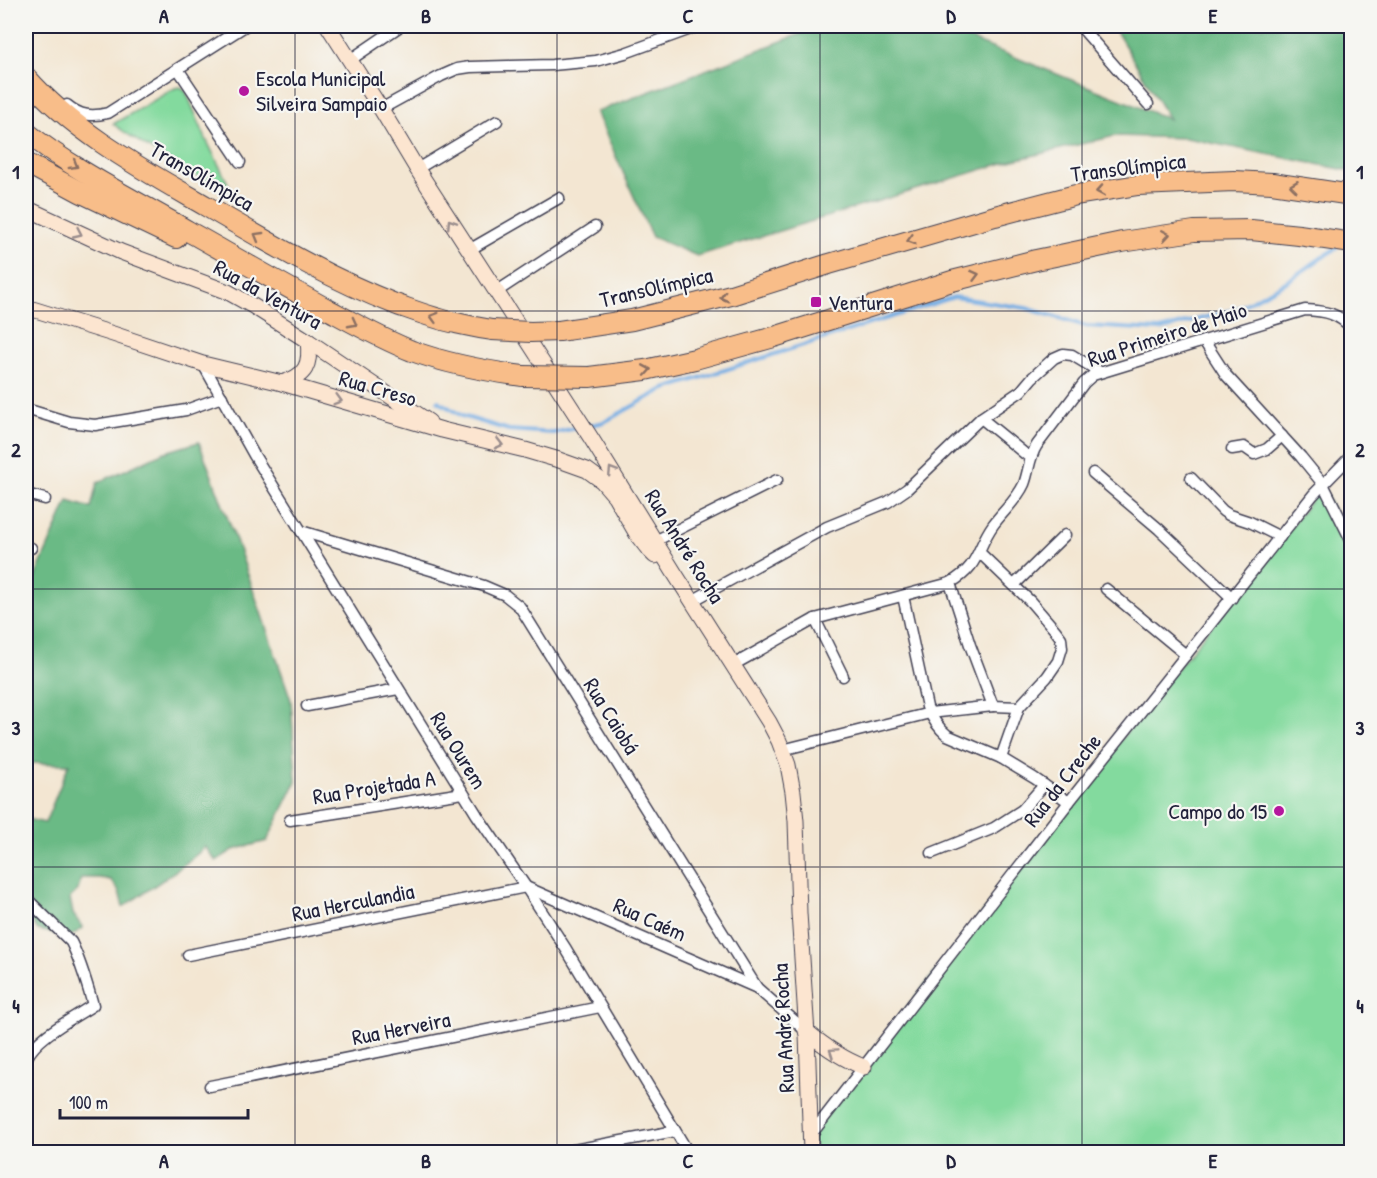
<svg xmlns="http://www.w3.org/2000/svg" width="1377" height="1178" font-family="'Patrick Hand',sans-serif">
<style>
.green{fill:#83da9e;stroke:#527e6c;stroke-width:1.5}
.forest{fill:#6aba85;stroke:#466e60;stroke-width:1.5}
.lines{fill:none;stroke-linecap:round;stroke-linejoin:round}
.stream{stroke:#72ace3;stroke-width:4}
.street-casing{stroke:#413f52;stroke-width:13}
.secondary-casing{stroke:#413f52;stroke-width:17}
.highway-casing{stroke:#413f52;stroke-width:22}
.street{stroke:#fff;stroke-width:10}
.secondary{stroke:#fce5d0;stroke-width:15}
.highway{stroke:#f8bd89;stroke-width:20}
.highway-bridge-casing{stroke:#413f52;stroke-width:22;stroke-linecap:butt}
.highway-bridge{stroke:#f8bd89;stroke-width:20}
.oneway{stroke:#8d7062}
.oneway2{stroke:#9a8d8d}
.grid{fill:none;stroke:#22223b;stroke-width:1.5;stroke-opacity:0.55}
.poi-dot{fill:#b5179e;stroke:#f6f6f2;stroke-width:2}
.labels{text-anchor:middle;stroke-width:4.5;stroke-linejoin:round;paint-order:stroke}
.poi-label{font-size:22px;fill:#22223b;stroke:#f6f6f2;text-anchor:start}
.street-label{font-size:22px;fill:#22223b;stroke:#f6f6f2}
.neatline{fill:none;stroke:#22223b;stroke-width:2}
.grid-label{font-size:20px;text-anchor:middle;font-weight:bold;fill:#22223b}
</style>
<rect width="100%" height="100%" fill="#f6f6f2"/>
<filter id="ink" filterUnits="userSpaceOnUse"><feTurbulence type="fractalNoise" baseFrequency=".0167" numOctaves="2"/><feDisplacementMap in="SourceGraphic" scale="12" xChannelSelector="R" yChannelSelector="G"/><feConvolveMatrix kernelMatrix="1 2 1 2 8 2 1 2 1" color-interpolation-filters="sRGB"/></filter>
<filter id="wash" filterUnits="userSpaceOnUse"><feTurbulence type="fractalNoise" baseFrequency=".008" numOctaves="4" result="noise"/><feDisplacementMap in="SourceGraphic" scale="24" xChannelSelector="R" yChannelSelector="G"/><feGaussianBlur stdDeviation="1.35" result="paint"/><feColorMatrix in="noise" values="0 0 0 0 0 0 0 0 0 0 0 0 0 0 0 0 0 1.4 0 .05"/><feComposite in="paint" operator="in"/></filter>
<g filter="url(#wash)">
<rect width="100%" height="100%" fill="#f3e6d2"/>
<g class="green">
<path d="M181 87 186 92 206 139 233 194C191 174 150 151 113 124L175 88Z"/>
<path d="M1322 487 1352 548 1351 1152H809L810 1129Z"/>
</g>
<g class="forest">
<path d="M821 26H937L1169 119 1113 26H1351V171L1186 138 1115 136 1010 161 697 256 652 237 596 112Z"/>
<path d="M199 442 237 543 291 700 296 782 267 841 233 850 216 861 205 847C180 870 151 888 123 907L119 891 111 880 100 878H81L78 890 70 898 73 914 83 928 71 936 38 930 26 913V819L45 823 69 764 26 763V584L31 586 68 501 91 508 97 483 162 453Z"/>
</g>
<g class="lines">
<g class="stream">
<path d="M438 401 462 416 509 430 554 433 579 427"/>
<path d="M587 426 604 422 662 390 954 297 1026 308 1086 326 1160 330 1236 309 1283 284 1336 248"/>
</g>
</g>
</g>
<g filter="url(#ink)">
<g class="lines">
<defs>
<g id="street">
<path d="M1080 26 1148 104"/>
<path d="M350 60 400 26"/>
<path d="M178 69 240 162"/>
<path d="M67 105C80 116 92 117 108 113L245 26"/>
<path d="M381 109 441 76 457 69 470 67 552 65 596 61 625 53 699 26"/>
<path d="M417 169 497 121"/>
<path d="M469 250 559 198"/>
<path d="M496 292 595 227"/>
<path d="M1204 341 1226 375 1301 457 1323 484 1352 542"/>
<path d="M203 364 254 455 477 815 526 887 566 949 688 1152"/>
<path d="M26 409 69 422 95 425 186 410 222 397"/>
<path d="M981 418 1021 391 1032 378 1054 358 1063 354 1072 355 1100 372"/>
<path d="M1232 449 1244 447 1254 454 1267 449 1282 436"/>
<path d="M1093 473 1159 529 1232 598"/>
<path d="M1191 478 1223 511 1229 515 1250 522 1280 537"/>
<path d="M26 494 45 499"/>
<path d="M301 531 484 586 505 595 520 607 757 988 806 1031"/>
<path d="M655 541 777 480"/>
<path d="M26 546 31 548"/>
<path d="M979 552 1030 601 1055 630 1061 638 1062 648 1058 661 1047 677 1019 707 1001 758"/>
<path d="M950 583 970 645 993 706 1019 707"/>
<path d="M1014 585 1065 535"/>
<path d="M1106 589 1186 655"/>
<path d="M903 596 927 707C932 718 937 727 947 735L1001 758 1034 778 1069 802"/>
<path d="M692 601 827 527 888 502 907 489 981 418 1030 458"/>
<path d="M815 619 843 676"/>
<path d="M733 665 815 619 950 583C980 566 976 549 993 525 1003 511 1017 500 1024 484 1029 471 1029 457 1037 445L1084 383 1093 375 1305 310C1325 311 1337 313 1352 328"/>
<path d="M307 706 398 689"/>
<path d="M782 750 930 713 993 706"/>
<path d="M290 820 463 793"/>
<path d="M932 853 994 828 1022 810 1044 785"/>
<path d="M26 898 71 942C81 962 87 984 93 1005 72 1019 36 1037 26 1059"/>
<path d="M188 955 526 887 757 988"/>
<path d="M210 1086 600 1007"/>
<path d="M810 1136 1069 802 1313 495 1352 455"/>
<path d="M563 1152 675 1131"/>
</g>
<g id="secondary">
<path d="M328 26 381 109 417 169 591 438 675 574 769 722 779 741 788 765 793 792 796 821 799 913 807 1034 811 1152"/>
<path d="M26 208 121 252 228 292 253 306 308 341 429 422"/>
<path d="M26 307 113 334 203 364 282 383 442 430 525 450 559 460 587 470 602 481 615 496 638 536 649 550 655 556"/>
<path d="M282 383C306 376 311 365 308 341"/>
<path d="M806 1031C824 1046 842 1059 864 1067"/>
</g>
<g id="highway">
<path d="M26 77C75 133 142 169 206 206 268 242 328 278 395 304 415 311 435 319 456 323 468 326 480 328 492 330"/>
<path d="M26 132C75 171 133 199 188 231 236 258 283 285 331 311 357 325 384 340 412 351 448 364 485 371 523 376"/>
<path d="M26 163 80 192 176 238"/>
<path d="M559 331 632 320 731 295 829 264 995 216 1076 195 1138 185 1234 181 1272 183 1352 195"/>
<path d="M589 377 645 370 695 359 774 337 952 281 1036 260 1122 242 1194 231 1251 230 1299 235 1352 243"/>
</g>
</defs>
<use href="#street" class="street-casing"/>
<use href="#secondary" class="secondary-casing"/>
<use href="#highway" class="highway-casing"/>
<use href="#street" class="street"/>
<use href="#secondary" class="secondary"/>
<use href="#highway" class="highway"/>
<defs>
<g id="highway-bridge">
<path d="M492 330 531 332 559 331"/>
<path d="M523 376 589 377"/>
</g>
</defs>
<use href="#highway-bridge" class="highway-bridge-casing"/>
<use href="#highway-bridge" class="highway-bridge"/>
</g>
<defs><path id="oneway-chevron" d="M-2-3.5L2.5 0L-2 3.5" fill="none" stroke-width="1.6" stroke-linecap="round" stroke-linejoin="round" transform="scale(1.5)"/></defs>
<g class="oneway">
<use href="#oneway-chevron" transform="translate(74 165) rotate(31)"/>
<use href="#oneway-chevron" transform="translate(1294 186) rotate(-173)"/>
<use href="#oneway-chevron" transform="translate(1100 191) rotate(171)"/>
<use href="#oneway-chevron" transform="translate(1166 235) rotate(-9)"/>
<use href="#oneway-chevron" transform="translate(258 236) rotate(-150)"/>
<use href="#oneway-chevron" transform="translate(911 240) rotate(164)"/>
<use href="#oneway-chevron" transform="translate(975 275) rotate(-15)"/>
<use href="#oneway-chevron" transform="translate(724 297) rotate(165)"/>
<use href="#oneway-chevron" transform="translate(434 317) rotate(-164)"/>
<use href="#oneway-chevron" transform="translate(353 323) rotate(28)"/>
<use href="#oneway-chevron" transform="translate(647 370) rotate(-10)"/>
</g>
<g class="oneway2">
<use href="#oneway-chevron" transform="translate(451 223) rotate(-123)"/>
<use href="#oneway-chevron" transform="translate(78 233) rotate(25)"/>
<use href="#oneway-chevron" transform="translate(338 400) rotate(16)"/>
<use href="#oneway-chevron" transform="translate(499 444) rotate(14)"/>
<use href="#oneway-chevron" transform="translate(612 471) rotate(-122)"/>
<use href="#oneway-chevron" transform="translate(833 1052) rotate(-146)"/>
</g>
</g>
<path class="grid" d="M295 26V1152M557 26V1152M820 26V1152M1082 26V1152M26 311H1352M26 589H1352M26 867H1352"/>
<g class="poi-dot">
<circle cx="244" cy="91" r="6"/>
<rect x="810" y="296" width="12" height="12" rx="3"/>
<circle cx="1279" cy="811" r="6"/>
</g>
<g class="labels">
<g class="poi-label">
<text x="256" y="86">Escola Municipal<tspan x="256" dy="25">Silveira Sampaio</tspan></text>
<text x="828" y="310">Ventura</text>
<text x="1267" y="819" text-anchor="end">Campo do 15</text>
</g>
<g class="street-label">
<text transform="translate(1128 167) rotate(-7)" y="8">TransOlímpica</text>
<text transform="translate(202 176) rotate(30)" y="8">TransOlímpica</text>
<text transform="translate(656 287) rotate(-13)" y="8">TransOlímpica</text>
<text transform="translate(268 294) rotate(29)" y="8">Rua da Ventura</text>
<text transform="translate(1167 334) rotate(-18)" y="8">Rua Primeiro de Maio</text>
<text transform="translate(378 388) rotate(16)" y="8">Rua Creso</text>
<text transform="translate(685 546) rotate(58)" y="8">Rua André Rocha</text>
<text transform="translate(612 716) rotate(58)" y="8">Rua Caiobá</text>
<text transform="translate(459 750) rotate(58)" y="8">Rua Ourem</text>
<text transform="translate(1062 780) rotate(-52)" y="8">Rua da Creche</text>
<text transform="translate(374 787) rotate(-9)" y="8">Rua Projetada A</text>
<text transform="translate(353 902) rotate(-11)" y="8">Rua Herculandia</text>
<text transform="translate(650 919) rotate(24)" y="8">Rua Caém</text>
<text transform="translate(401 1028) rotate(-11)" y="8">Rua Herveira</text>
<text transform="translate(783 1028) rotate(-93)" y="8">Rua André Rocha</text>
</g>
</g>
<rect width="1377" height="1178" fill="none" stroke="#f6f6f2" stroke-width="66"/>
<path d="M60 1109v9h188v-9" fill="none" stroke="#22223b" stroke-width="3"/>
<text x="69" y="1109" font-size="18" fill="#22223b" stroke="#f6f6f2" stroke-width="4.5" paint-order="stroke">100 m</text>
<rect x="33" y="33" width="1311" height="1112" class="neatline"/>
<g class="grid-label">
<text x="164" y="23">A</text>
<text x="426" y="23">B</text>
<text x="688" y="23">C</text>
<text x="951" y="23">D</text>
<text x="1213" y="23">E</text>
<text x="16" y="179">1</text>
<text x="1360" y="179">1</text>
<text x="16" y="457">2</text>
<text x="1360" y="457">2</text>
<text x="16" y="735">3</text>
<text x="1360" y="735">3</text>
<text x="16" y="1013">4</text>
<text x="1360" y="1013">4</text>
<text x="164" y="1168">A</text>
<text x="426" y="1168">B</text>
<text x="688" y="1168">C</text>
<text x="951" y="1168">D</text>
<text x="1213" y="1168">E</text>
</g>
</svg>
